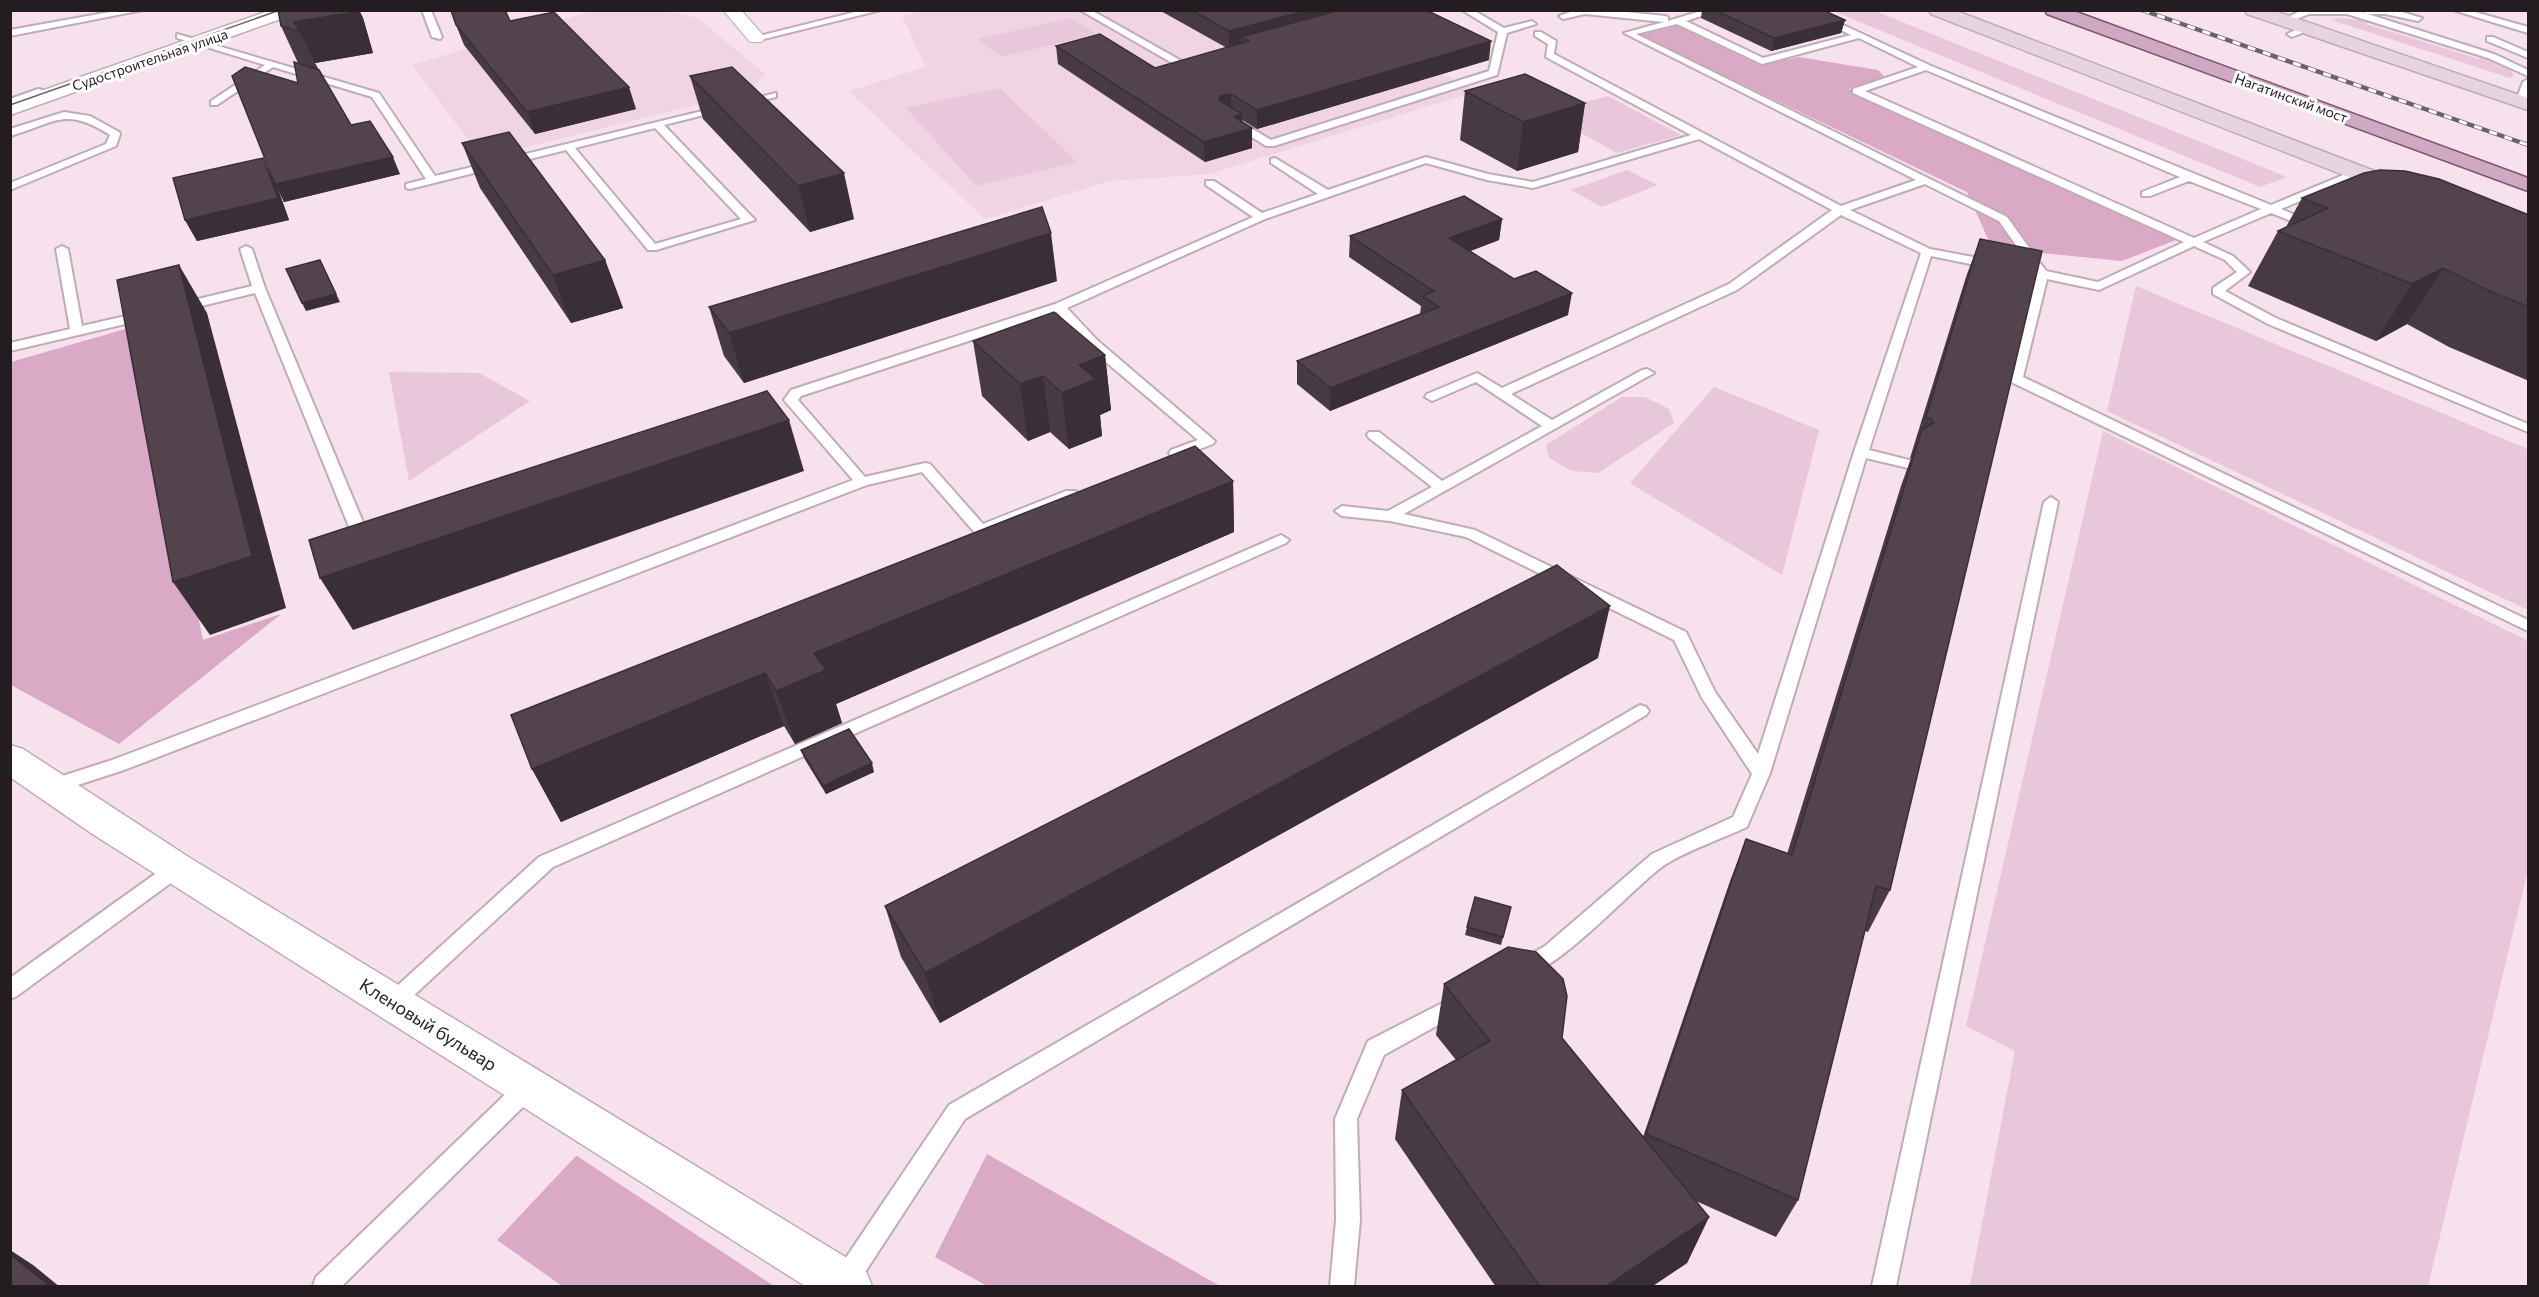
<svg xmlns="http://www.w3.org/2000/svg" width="2539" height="1297" font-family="Commissioner,sans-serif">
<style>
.built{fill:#f0d4e4}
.green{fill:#e8c7db}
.forest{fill:#d9a9c6}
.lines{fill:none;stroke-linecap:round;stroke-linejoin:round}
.service-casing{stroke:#c0acb8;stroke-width:4}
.minor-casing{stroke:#c0acb8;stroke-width:2}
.tertiary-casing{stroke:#c0acb8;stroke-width:3}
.secondary-casing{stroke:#c0acb8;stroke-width:3}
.primary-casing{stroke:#7d536d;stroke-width:3}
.service{fill:#fff;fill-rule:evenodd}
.minor{fill:#fff;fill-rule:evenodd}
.tertiary{fill:#fff;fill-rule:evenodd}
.secondary{fill:#e6d4e0;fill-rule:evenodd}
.primary{fill:#cea9c1;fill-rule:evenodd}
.tram{stroke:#6e6269;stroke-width:1.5}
.rail-casing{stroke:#6e6269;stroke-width:4.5}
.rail{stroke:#fff;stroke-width:3;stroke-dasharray:8;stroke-linecap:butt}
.wall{fill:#473a42}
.shaded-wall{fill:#3a2f36}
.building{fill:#53434d;stroke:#3a2f36;stroke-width:1.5}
.labels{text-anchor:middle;stroke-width:6;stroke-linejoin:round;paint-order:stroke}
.far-street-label{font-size:14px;fill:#231c20;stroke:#fff}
.near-street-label{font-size:18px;fill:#231c20;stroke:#fff}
</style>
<rect width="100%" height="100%" fill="#f6e1ed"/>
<g class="built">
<path d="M662 10 698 18 765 74 749 92 482 158 412 65 592 11Z"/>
<path d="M927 10 1372 11 1338 21 1477 91 1210 174 1110 181 985 219 849 91 926 67 902 16Z"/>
</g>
<g class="green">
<path d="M1833 11H1875L2287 177 2260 187Z"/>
<path d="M1071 18 1096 34 1002 57 978 39Z"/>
<path d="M2339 18 2371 21 2366 24 2479 59 2484 56 2508 67 2514 75 2510 78 2332 20Z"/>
<path d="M1000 88 1077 162 976 186 906 108Z"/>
<path d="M1608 96 1681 135 1617 153 1545 113Z"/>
<path d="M1627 170 1658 185 1602 207 1571 190Z"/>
<path d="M2136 286 2528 449V610L2107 411Z"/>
<path d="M389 372 479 373 530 401 409 481Z"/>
<path d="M1714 387 1819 430 1782 575 1630 483Z"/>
<path d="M1622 397H1645L1669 409 1674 423 1598 473 1572 471 1549 458 1546 445Z"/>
<path d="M2103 431 2528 641V870L2428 1286H1970L2015 1051 1966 1026Z"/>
</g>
<g class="forest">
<path d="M1677 26 1760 65 1799 57 1878 70 1885 77 1849 89 2176 240 2122 261 1992 248 1967 192 1639 35Z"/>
<path d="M139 325 203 640 281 614 119 744 11 685V362Z"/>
<path d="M987 1154 1220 1286H987L935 1257Z"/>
<path d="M576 1156H577L774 1286H562L497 1240Z"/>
</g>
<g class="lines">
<defs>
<g id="service">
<path d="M121 10H143L10 36V30Z"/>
<path d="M422 10H431L442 37 440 39 432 37Z"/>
<path d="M863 10H881L756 41 751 38Z"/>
<path d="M1080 10H1091L1185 63 1198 60 1203 63 1181 68Z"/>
<path d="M1462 10H1473L1504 28 1532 21 1536 24 1507 33 1497 75 1274 146H1266L1227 121 1236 119 1271 140 1489 71 1498 32Z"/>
<path d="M1576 10H1606L1665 16 1668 17V21L1704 10H1719L1686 21 1763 58 1851 35 1799 10H1811L1929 65 2271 205 2353 171H2361V175L2281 209 2312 222V226H2304L2271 213 2203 242 2233 256 2250 272 2225 291 2276 318 2528 424V432L2268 324 2213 294V288L2237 272 2225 260 2194 246 2099 290 2047 279 2023 377 2528 620V631L2011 382 2009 379 2035 276 2026 272 2032 268 1999 221 1925 184 1850 210 1930 249 1995 261 2001 265 1995 269 1931 256 1869 450 1913 461 1915 464 1908 468 1866 458 1770 773 1749 822 1747 827C1721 839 1691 849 1666 864 1637 882 1548 985 1517 974L1514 968 1517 962 1545 946 1652 854 1733 817 1752 774 1702 698 1674 640 1466 537 1390 521 1342 516 1335 511 1342 506 1388 511 1432 487 1369 438 1367 435 1369 432H1379L1442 481 1542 426 1476 382 1432 401 1425 397 1427 394 1477 373 1502 388 1729 284 1832 210 1699 139 1533 188 1487 180 1426 163 1265 219 1067 308 1097 340 1215 441 1213 444 1181 456H1171L1169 453 1171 450 1198 440 1087 346 1057 312 801 396 798 400 865 477 925 463 930 464 983 524 1066 491H1076L1078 494 1076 497 985 533H975L922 472 867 485 124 770 53 793 47 791 44 786 47 781 112 760 853 480 784 400 791 390 1055 304 1253 217 1206 185V181H1214L1262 213 1318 194 1271 163V159L1275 158 1328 190 1426 157 1488 174 1533 182 1691 135 1546 57 1548 44 1535 36V32H1541L1556 41 1554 54 1841 206 1916 180 1624 33 1664 22 1585 14 1563 19 1559 16ZM1677 24 1762 64 1859 38 1918 67 1853 89V93L2184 242 2098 282 2046 271 2007 217 1636 34ZM1926 70 2180 177 2142 192V196H2150L2189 181 2261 209 2194 238 1865 91ZM1841 215 1921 253 1854 452 1758 754 1715 692 1686 632 1475 530 1404 514 1654 373 1647 369 1642 370 1552 420 1511 394 1737 290Z"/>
<path d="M2302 10H2355L2494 54 2528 70V76L2488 58 2347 14H2309L2287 23 2280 21Z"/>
<path d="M2395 10 2422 18 2418 21 2385 14H2366L2362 11Z"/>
<path d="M2453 10H2468L2528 27V33Z"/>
<path d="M2306 25 2310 28 2309 30 2292 37 2287 34Z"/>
<path d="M177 34 379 93 435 176 776 93V97L664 125 755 220 656 250H648L566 150 410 189 406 188V184L426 179 372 97 273 67 217 105H211V101L265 65 177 38ZM655 128 741 219 655 244 575 148Z"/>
<path d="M2487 37H2493L2528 52V58L2487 41Z"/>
<path d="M2528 79V94L2526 101 2518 103 2516 101 2523 82Z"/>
<path d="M38 89 46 91 10 105V99Z"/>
<path d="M64 112 90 116 119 132 120 134 116 146 10 190V183L106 144 110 135C64 106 56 123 10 136V129Z"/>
<path d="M62 246 68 249 82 326 147 311 153 315 151 318 10 351V343L70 329 56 249Z"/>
<path d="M246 246 252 249 265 288 370 539 367 542H357L354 539 255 293 181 311 175 307 177 304 252 286 240 249Z"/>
<path d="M2051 497 2058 502 1896 1286H1872L2044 502Z"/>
<path d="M1281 535 1289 540 1286 543 553 867 399 1009 392 1012 385 1009 382 1003 385 997 539 857Z"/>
<path d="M1640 705 1646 707 1649 711 1646 715 965 1119 856 1286H833L832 1283 835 1274 949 1105Z"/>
<path d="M176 861 183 864 186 869 183 874 17 996 10 999V978L169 864Z"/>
<path d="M1460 994 1467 997 1470 1003 1467 1009 1384 1055 1357 1119 1360 1220 1354 1286H1330L1336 1220 1335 1119 1365 1048 1368 1041Z"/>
<path d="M528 1077 536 1080 539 1087 536 1094 342 1286H313L316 1277 520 1080Z"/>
</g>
<path id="minor" d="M723 10H741L762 34 765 38 762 42H750Z"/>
<g id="tertiary">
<path d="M271 10H297L295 14 10 115V102Z"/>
<path d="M10 745 23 749 190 858 865 1269 872 1286H805L91 833 10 777Z"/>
</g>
<g id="secondary">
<path d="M1929 10H1954L2411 185 2414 190 2411 195 2403 197 2395 195 1931 14Z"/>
<path d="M2245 10H2272L2528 98V110L2247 14Z"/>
</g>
<path id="primary" d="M2045 10H2071L2528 178V191L2047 14Z"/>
</defs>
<use href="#service" class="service-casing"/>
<use href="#minor" class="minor-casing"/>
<use href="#tertiary" class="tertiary-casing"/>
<use href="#secondary" class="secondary-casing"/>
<use href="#primary" class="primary-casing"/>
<use href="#service" class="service"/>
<use href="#minor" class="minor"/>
<use href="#tertiary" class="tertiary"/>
<use href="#secondary" class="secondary"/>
<use href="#primary" class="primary"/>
<path class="tram" d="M10 105 280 10"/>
<defs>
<path id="rail" d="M2142 10 2528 145"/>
</defs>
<use href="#rail" class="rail-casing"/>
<use href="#rail" class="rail"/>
</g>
<g class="wall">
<path d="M278 10H359L363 18 373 53 315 63 351 125 400 174 284 202 278 189 289 220 197 241 185 220 271 174 298 83V63L281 26Z"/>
<path d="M450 10 510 21 636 109 535 134 464 45Z"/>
<path d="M1159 10H1426L1489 60 1257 129 1242 120 1252 148 1205 162 1058 64 1056 46 1155 68 1227 48Z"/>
<path d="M1702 10H1823L1845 20 1841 33 1771 51 1701 18Z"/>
<path d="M690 76 854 219 810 232 703 119Z"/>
<path d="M1465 91 1585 103 1578 152 1517 171 1460 140Z"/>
<path d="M462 143 605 260 623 308 571 323 480 188Z"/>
<path d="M2302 198 2529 215V381L2449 347 2407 324 2376 341 2248 286 2278 231 2286 227Z"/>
<path d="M1502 219 1499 240 1470 251 1568 315 1330 411 1297 384V361L1420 314 1421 306 1349 257 1350 236Z"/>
<path d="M1980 239 1890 890 1868 932 1865 931 1798 1200 1776 1237 1696 1201 1709 1217 1687 1263 1651 1287H1496L1395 1139 1402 1090 1456 1060 1436 1035 1444 984 1562 1038 1643 1137 1730 881 1746 839 1787 854 1901 486 1911 458H1910L1966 277Z"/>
<path d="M1057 281 744 383 724 356 709 307Z"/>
<path d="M973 341 1105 355 1111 410 1100 415 1102 436 1069 449 1050 432 1028 441 982 396Z"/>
<path d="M1233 481 1234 532 836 704 842 723 795 744 784 726 561 822 532 769Z"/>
<path d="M1598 658 940 1023 901 957 885 906Z"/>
<path d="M801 750 874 772 826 794 804 758Z"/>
<path d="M1511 907 1501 945 1465 935 1467 927Z"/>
</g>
<g class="shaded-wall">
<path d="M355 10H359L363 18 373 53 315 63 300 32 294 22Z"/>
<path d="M1309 10H1327L1326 24 1249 41 1241 37V46L1229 49V31Z"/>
<path d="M1845 20 1841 33 1771 51 1774 38Z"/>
<path d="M1491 41 1489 60 1257 129V110Z"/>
<path d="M629 87 636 109 535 134 527 112Z"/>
<path d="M1231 94V113L1219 100 1220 96Z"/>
<path d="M1585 103 1578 152 1517 171 1523 122Z"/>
<path d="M1242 114V131L1252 128V148L1205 162 1204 142 1234 117Z"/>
<path d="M393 157 400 174 284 202 278 189 289 220 197 241 185 220 263 158 273 179Z"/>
<path d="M844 173 854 219 810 232 798 186Z"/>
<path d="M1502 219 1499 240 1447 260 1449 238Z"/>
<path d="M1051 233 1057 281 744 383 729 333Z"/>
<path d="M320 260 340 302 306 311 302 303Z"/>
<path d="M605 260 623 308 571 323 553 275Z"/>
<path d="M179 265 207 313 286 608 210 635 173 582Z"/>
<path d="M2443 268 2407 324 2376 341 2412 284Z"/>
<path d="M1572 293 1568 315 1330 411 1331 388Z"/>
<path d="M1105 355 1111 410 1100 415 1102 436 1069 449 1062 393 1079 365Z"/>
<path d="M1043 376 1050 432 1028 441 1020 384Z"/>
<path d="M789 420 804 471 353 630 320 578Z"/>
<path d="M1233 481 1234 532 836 704 842 723 795 744 776 691 814 653Z"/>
<path d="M1610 606 1598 658 940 1023 925 973Z"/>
<path d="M765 673 784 726 561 822 532 769Z"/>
<path d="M872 763 874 772 826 794 823 786Z"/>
<path d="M1709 1217 1687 1263 1651 1287H1605Z"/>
<path d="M10 1250 33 1265 60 1287H51L10 1254Z"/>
</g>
<g class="building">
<path d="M278 10H355V12L294 22 300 32 281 26Z"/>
<path d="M451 10H505L510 21 554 12 629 87 527 112 456 25Z"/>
<path d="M1191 10H1309L1229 31Z"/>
<path d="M1332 10H1426L1491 41 1257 110 1231 94 1220 96 1219 100 1242 114 1234 117 1252 128 1204 142 1056 46 1100 34 1155 68 1249 41 1241 37 1333 12Z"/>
<path d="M1714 10H1823L1845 20 1774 38Z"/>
<path d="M294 62 319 70 351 125 370 121 393 157 275 184 232 76 245 67 298 83Z"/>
<path d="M732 67 844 173 798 186 690 76Z"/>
<path d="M1525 74 1585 103 1523 122 1465 91Z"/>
<path d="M509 132 605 260 553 275 462 143Z"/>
<path d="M263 158 278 198 185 220 173 178Z"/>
<path d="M2380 170 2405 171 2439 179 2529 215V307L2487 290 2443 268 2412 284 2278 231 2328 208 2302 198 2364 173Z"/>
<path d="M1464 196 1502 219 1449 238 1514 279 1536 271 1572 293 1331 388 1297 361 1439 307 1422 296 1434 291 1350 236Z"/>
<path d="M1042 207 1051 233 729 333 709 307Z"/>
<path d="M1980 239 2042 251 1890 890 1876 886 1798 1200 1646 1134 1746 839 1792 855 1917 445 1922 429 1934 423 1931 419 1926 417Z"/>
<path d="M320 260 336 294 302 303 286 269Z"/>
<path d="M179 265 252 556 173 582 117 280Z"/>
<path d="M1054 312 1105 355 1079 365 1096 379 1062 393 1043 376 1020 384 973 341Z"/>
<path d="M767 391 789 420 320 578 309 540Z"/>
<path d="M1195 446 1233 481 814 653 826 670 776 691 765 673 532 769 511 715Z"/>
<path d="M1557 565 1610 606 925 973 885 906Z"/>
<path d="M849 729 872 763 823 786 801 750Z"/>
<path d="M1475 897 1511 907 1503 937 1467 927Z"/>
<path d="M1508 947 1536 952 1563 979 1567 996 1562 1038 1709 1217 1605 1287H1540L1402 1090 1490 1041 1444 984Z"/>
<path d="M10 1254 51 1287H10Z"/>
</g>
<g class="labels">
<g class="far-street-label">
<text transform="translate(150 60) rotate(-19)" y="5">Судостроительная улица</text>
<text transform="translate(2291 98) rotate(20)" y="5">Нагатинский мост</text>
</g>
<g class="near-street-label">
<text transform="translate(428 1025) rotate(32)" y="6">Кленовый бульвар</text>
</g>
</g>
<rect width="2539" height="1297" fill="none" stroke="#231c20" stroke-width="24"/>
</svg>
